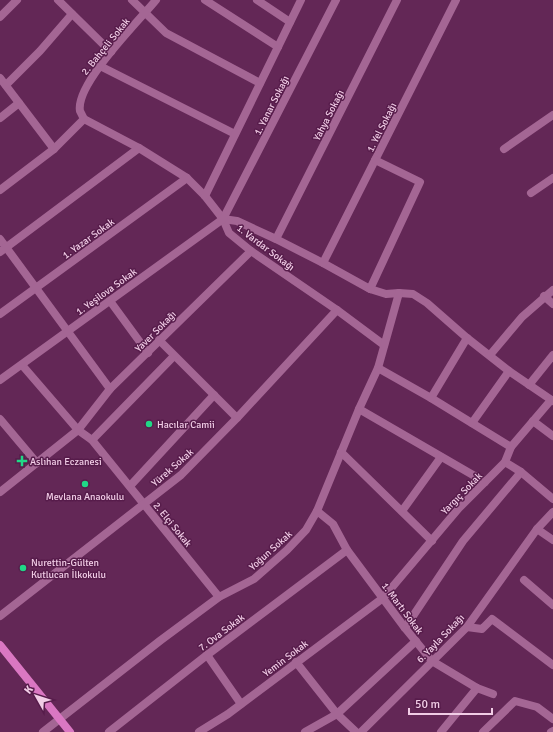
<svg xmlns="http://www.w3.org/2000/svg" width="553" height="732" font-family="Signika,sans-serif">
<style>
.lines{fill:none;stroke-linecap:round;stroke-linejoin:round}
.street{stroke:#a46694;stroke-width:8}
.secondary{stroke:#da77c2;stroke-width:8}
.poi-dot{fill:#20d887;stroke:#571c4b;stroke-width:1.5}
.labels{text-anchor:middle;stroke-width:3;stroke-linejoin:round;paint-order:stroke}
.street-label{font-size:10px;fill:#f1cde6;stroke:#571c4b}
.poi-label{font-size:10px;fill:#f1cde6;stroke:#571c4b;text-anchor:start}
</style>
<rect width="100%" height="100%" fill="#632756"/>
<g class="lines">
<g class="street">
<path d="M58 0 111 52"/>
<path d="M132 0 166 33 260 83"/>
<path d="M205 0 278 47"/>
<path d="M257 0 290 22"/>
<path d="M0 17 17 0"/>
<path d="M100 66 235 134"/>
<path d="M0 78 54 149"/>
<path d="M6 85 40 51 72 14"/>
<path d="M0 118 19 103"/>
<path d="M84 119 139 148 187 178 205 196 223 219 229 233 251 251 337 310 384 345"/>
<path d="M504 149 553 115"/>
<path d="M0 190 54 149 84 119C83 117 81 113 80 111 75 84 139 21 156 0"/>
<path d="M531 193 553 178"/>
<path d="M205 196 301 0"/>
<path d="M223 219 237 221 276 239 323 263 370 289 386 294 399 293 413 294 427 303 467 338 509 371 553 401"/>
<path d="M0 239 110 389"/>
<path d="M276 239 397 0"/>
<path d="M0 252 139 148"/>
<path d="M323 263 456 0"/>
<path d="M370 289 420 182 375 160"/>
<path d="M544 296 553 304"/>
<path d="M110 301 148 353"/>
<path d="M0 314 187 178"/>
<path d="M159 340 237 418"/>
<path d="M490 355 522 317 553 290"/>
<path d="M22 365 78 430 92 440 219 597"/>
<path d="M378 368 431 398 511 447"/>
<path d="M0 380 223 219 336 0"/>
<path d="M529 385 553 355"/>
<path d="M431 398 467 338"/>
<path d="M359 409 485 482"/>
<path d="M0 419 37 463"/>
<path d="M533 421 553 436"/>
<path d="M472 423 509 371"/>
<path d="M92 440 174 356"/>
<path d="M341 452 432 541"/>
<path d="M505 462 521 472 553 499"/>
<path d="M130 486 214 395"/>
<path d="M0 492 78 430 110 389 251 251"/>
<path d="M317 511 333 524 347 550 405 628 432 661 477 688 493 694"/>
<path d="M402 511 441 457"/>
<path d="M537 529 553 540"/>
<path d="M524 580 553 605"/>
<path d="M0 616 181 475 237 418 337 310"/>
<path d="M467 627 482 629 492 619 553 665"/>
<path d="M405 628 463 541 521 472"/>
<path d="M207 655 241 704"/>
<path d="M296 662 337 714 356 732"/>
<path d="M43 732 161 640 219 597 254 579 287 550 306 530 317 511 359 409 378 368 399 293"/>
<path d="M109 732 207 655 347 550"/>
<path d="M199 732 228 714 383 598 459 508 505 462 511 447 551 400"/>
<path d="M305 732 337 714 416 641"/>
<path d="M361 732 467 627 537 529 553 512"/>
<path d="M441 732 477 688"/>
<path d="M483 732 515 701 537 707 553 719"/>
<path d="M551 732 553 731"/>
</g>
<path class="secondary" d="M0 645 70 732"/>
</g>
<g class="poi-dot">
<circle cx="149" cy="424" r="4"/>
<path d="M20 455h4v4h4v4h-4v4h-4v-4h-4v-4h4z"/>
<circle cx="85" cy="484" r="4"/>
<circle cx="23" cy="568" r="4"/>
</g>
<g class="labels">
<g class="street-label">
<text transform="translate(105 46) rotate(-51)" y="4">2. Bahçeli Sokak</text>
<text transform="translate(271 105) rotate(-63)" y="4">1. Yanar Sokağı</text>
<text transform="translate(328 115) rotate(-63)" y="4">Yahya Sokağı</text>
<text transform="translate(381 127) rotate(-63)" y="4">1. Yel Sokağı</text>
<text transform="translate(88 238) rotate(-36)" y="4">1. Yazar Sokak</text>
<text transform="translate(266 247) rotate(37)" y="4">1. Vardar Sokağı</text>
<text transform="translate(106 291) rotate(-36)" y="4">1. Yeşilova Sokak</text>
<text transform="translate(155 331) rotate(-45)" y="4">Yaver Sokağı</text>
<text transform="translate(172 467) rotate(-41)" y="4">Yürek Sokak</text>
<text transform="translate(461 493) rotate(-46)" y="4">Yargıç Sokak</text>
<text transform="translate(173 524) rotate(51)" y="4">2. Elçi Sokak</text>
<text transform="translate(270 550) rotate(-42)" y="4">Yoğun Sokak</text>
<text transform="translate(403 608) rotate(53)" y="4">1. Martı Sokak</text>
<text transform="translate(221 632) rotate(-37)" y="4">7. Ova Sokak</text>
<text transform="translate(440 638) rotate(-46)" y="4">6. Yayla Sokağı</text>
<text transform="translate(285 658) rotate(-37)" y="4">Yemin Sokak</text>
</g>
<g class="poi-label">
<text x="157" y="428">Hacılar Camii</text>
<text x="30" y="465">Aslıhan Eczanesi</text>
<text x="85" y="500" text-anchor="middle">Mevlana Anaokulu</text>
<text x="31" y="566">Nurettin-Gülten<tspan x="31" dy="12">Kutlucan İlkokulu</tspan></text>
</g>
</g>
<g transform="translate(36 696) rotate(309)" stroke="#571c4b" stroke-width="3" paint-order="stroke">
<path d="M0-3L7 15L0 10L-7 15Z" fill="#f1cde6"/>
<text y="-6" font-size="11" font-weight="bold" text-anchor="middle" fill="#f1cde6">K</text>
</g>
<path d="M409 708v6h83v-6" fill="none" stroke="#f1cde6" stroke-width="2"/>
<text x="415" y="708" font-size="12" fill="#f1cde6" stroke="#571c4b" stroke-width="3" paint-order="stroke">50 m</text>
</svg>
